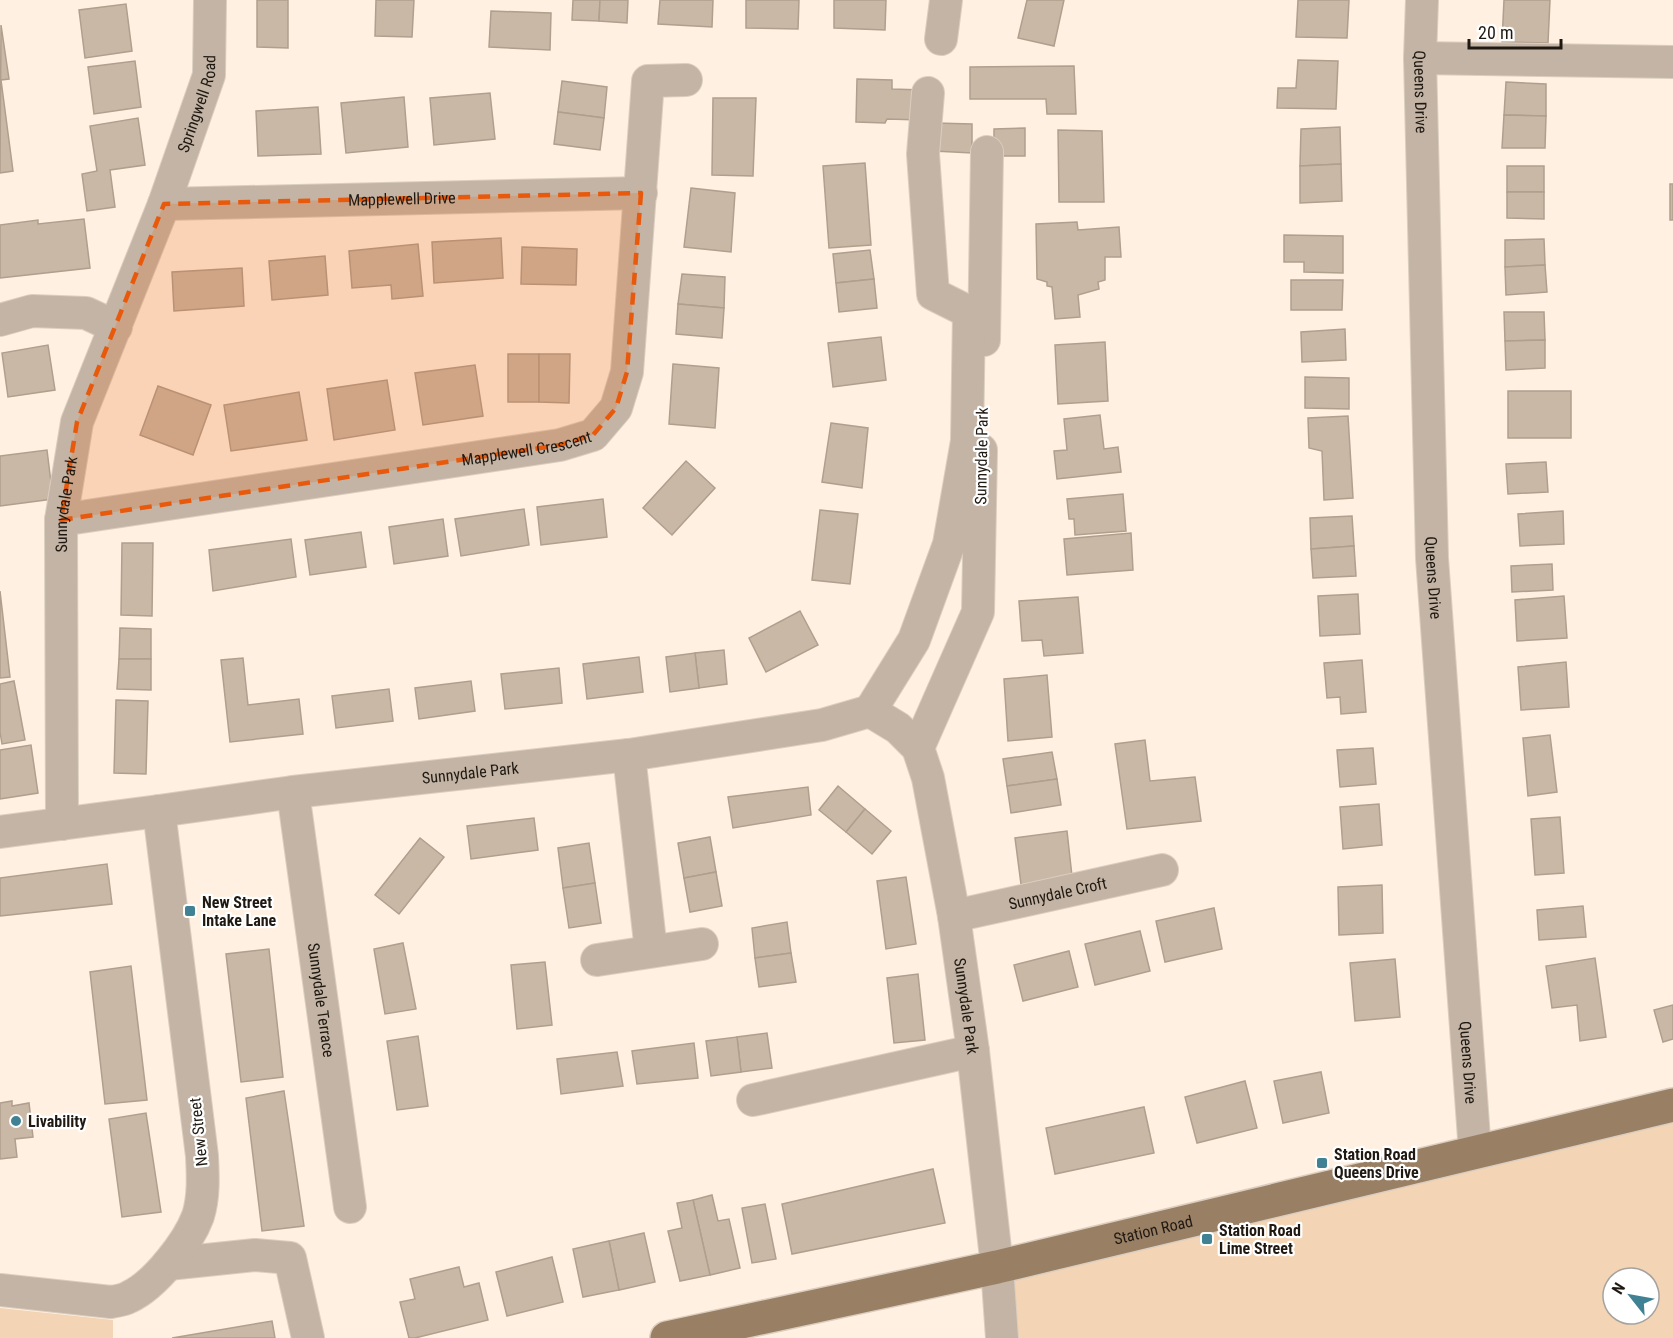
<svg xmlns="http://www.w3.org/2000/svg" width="1673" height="1338" font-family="'Roboto Condensed',sans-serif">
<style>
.green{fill:#f3d4b4;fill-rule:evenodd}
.building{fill:#cab8a6;stroke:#b09f8d;stroke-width:1.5}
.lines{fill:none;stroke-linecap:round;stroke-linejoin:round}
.minor-casing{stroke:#dbcec0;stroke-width:34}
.major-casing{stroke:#dbcec0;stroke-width:36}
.minor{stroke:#c3b4a5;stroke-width:32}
.major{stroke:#997f64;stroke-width:33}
.marked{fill:#e8590c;fill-opacity:0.2;stroke:#e8590c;stroke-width:4.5;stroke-dasharray:12 8;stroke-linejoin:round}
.poi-dot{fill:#408294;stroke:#fff;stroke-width:2}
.labels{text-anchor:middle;stroke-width:4.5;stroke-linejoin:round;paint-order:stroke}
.street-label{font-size:16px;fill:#1f1912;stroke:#fff}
.poi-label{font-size:16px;font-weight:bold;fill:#1f1912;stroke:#fff;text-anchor:start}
</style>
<rect width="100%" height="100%" fill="#fff0e1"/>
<g class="green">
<path d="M1673 1105V1338H1002L997 1267ZM1613 1278H1649V1314H1613Z"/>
<path d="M0 1308 113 1320V1338H0Z"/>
</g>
<g class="building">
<path d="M257 0H288V48L257 47Z"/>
<path d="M376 0H414L412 37 375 36Z"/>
<path d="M573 0H600L599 21 572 20Z"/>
<path d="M600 0H628L627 23 599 21Z"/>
<path d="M660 0H713L712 27 658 24Z"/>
<path d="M746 0H799L798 29 746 28Z"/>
<path d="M834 0H886L885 30 834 28Z"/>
<path d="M1027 0H1064L1054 46 1018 38Z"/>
<path d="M1298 0H1349L1347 38 1296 37Z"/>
<path d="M1504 0H1550L1548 43 1502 42Z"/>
<path d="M126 4 132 51 85 58 79 10Z"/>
<path d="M491 11 551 13 550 50 489 47Z"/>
<path d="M1 25 9 79 1 80 13 171 0 173Z"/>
<path d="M1298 60 1338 61 1336 109 1277 108 1278 88H1296Z"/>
<path d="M135 61 141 107 94 114 88 67Z"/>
<path d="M1074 66 1076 114H1047L1046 99H970V67Z"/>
<path d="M857 79 892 80V89L922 90 920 120 887 119 885 123 856 122Z"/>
<path d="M562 81 607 87 604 118 558 112Z"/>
<path d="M1506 82 1546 84V116L1504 115Z"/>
<path d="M490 93 495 139 434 145 430 98Z"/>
<path d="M404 97 408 147 346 153 341 103Z"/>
<path d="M713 98H756L753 176 712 175Z"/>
<path d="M318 107 321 154 258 156 256 111Z"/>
<path d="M558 112 604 118 600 150 554 144Z"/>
<path d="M1504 115 1546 116 1545 148H1502Z"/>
<path d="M138 118 145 165 110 170 115 207 87 211 82 174 97 171 90 126Z"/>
<path d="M935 123 972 124V153L934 151Z"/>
<path d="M1340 127 1341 164 1300 166 1301 129Z"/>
<path d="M1025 128V156H994V129Z"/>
<path d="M1058 130 1102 131 1104 202H1059Z"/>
<path d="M865 163 871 245 829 248 823 166Z"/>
<path d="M1341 164 1342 201 1300 203V166Z"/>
<rect x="1507" y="166" width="37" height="26"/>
<rect x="1670" y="184" width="3" height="36"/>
<path d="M691 188 735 193 731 252 684 247Z"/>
<path d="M1507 192H1544V219L1507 218Z"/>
<path d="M84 219 90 268 0 278V225L38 220V224Z"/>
<path d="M1077 222 1078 230 1119 227 1121 257H1105V280L1098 282 1099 289 1078 295 1080 317 1055 319 1052 287 1047 286V282L1037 279 1036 224Z"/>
<path d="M1284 235 1343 236V273L1304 272V262H1284Z"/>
<path d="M501 238 503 278 434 283 432 242Z"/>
<path d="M1544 239 1545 265 1505 267V240Z"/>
<path d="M418 244 423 296 392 299 391 285 352 288 349 251Z"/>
<path d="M522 247 577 249 576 285 521 284Z"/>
<path d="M870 250 874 279 836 283 833 254Z"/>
<path d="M325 256 328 295 272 300 269 261Z"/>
<path d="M1545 265 1547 292 1506 295 1505 267Z"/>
<path d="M242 268 244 306 174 311 172 272Z"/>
<path d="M682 274 725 277 724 308 678 304Z"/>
<path d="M874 279 877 308 839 312 836 283Z"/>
<path d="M1291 280H1343L1342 310H1291Z"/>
<path d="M678 304 724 308 722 338 676 334Z"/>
<path d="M1504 312H1544L1545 340 1505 341Z"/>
<path d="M1345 329 1346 360 1302 362 1301 332Z"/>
<path d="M881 337 886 380 833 387 828 343Z"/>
<path d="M1545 340V368L1506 370 1505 341Z"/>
<path d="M1105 342 1108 401 1058 404 1055 345Z"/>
<path d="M48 345 55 390 8 397 2 353Z"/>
<rect x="508" y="354" width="31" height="48"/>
<path d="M539 354H570L569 403 539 402Z"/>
<path d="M673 364 719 368 715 428 669 424Z"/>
<path d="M475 365 483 416 423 425 415 373Z"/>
<path d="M1305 377 1349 378V409L1305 408Z"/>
<path d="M387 380 395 430 334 440 327 389Z"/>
<path d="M158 386 211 405 193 455 140 435Z"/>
<rect x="1508" y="391" width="63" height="47"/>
<path d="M299 392 307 440 231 451 224 405Z"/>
<path d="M1100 415 1104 449 1118 447 1121 472 1057 479 1054 451 1067 450 1064 419Z"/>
<path d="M1348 416 1353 498 1324 500 1322 451 1309 448 1308 418Z"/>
<path d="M831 423 868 428 862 488 822 482Z"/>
<path d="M47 450 53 499 0 506V456Z"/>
<path d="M686 461 715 488 672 535 643 508Z"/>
<path d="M1546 462 1548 492 1508 494 1506 464Z"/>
<path d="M1123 494 1126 531 1075 535 1074 519H1069L1067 499Z"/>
<path d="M603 499 607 537 541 545 537 507Z"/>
<path d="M524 509 529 545 461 556 455 519Z"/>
<path d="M820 510 858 514 850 584 812 580Z"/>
<path d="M1563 511 1564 544 1520 546 1518 514Z"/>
<path d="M1352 516 1354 546 1311 549 1310 518Z"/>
<path d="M443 519 448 556 394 564 389 527Z"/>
<path d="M361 532 366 567 310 575 305 540Z"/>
<path d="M1131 533 1133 570 1067 575 1064 539Z"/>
<path d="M291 539 296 577 213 591 209 550Z"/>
<path d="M122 543H153L152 616 121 615Z"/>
<path d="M1354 546 1356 576 1313 578 1311 549Z"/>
<path d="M1552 564 1553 590 1512 592 1511 566Z"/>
<path d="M0 591 10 677 0 678Z"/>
<path d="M1358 594 1360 634 1320 636 1318 596Z"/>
<path d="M1564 596 1567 638 1517 641 1515 600Z"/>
<path d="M1078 597 1083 653 1044 656 1042 640 1022 641 1019 601Z"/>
<path d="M800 611 818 645 766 672 749 638Z"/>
<path d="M120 628 151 629V659H119Z"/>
<path d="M724 650 727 684 699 688 695 653Z"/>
<path d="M695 653 699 688 670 692 666 657Z"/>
<path d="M639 657 643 692 587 699 583 664Z"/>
<path d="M243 658 248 705 299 699 303 734 230 742 221 660Z"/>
<path d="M119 659H151V690L117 689Z"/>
<path d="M1362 660 1366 712 1341 714 1340 697 1327 698 1324 663Z"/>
<path d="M1566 662 1569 707 1521 710 1518 667Z"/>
<path d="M559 668 562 703 505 709 501 674Z"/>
<path d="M1047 675 1052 737 1008 741 1004 679Z"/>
<path d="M14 681 25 740 2 744 0 732V684Z"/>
<path d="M471 681 475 711 419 719 415 688Z"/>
<path d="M389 689 393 721 336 728 332 696Z"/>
<path d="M116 700 148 701 146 774 114 773Z"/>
<path d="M1550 735 1557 792 1528 796 1523 738Z"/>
<path d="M1145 740 1150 781 1195 777 1201 821 1127 829 1115 744Z"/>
<path d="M31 745 38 793 0 799V750Z"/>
<path d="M1373 748 1376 784 1340 787 1337 750Z"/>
<path d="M1052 752 1057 779 1007 786 1003 759Z"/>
<path d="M1057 779 1061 805 1011 813 1007 786Z"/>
<path d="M838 786 865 809 846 832 819 810Z"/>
<path d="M808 787 811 815 733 828 728 797Z"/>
<path d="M1379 804 1382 845 1343 849 1340 807Z"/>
<path d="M865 809 891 831 872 854 846 832Z"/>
<path d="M1560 817 1564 873 1535 875 1531 819Z"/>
<path d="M534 818 538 850 471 859 467 826Z"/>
<path d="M1067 831 1073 885 1022 892 1015 838Z"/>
<path d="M710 837 716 872 684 878 678 843Z"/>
<path d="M420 838 444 857 399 914 375 895Z"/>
<path d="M589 843 595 883 563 888 558 848Z"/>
<path d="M107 864 112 904 0 916V878Z"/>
<path d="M716 872 722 906 690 912 684 878Z"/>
<path d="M906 877 916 944 886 949 877 881Z"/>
<path d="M595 883 601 923 569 928 563 888Z"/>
<path d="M1382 885 1383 933 1339 935 1338 887Z"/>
<path d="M1583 906 1586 937 1539 940 1537 910Z"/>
<path d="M1214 908 1222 949 1165 962 1156 921Z"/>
<path d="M787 922 791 953 755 958 752 928Z"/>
<path d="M1140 931 1150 971 1095 985 1085 944Z"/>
<path d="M403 943 416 1009 385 1014 374 949Z"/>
<path d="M269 949 283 1077 241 1082 226 954Z"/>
<path d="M1069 951 1078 987 1023 1001 1014 965Z"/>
<path d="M791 953 796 982 759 987 755 958Z"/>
<path d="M1595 958 1606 1037 1580 1041 1577 1005 1552 1008 1546 966Z"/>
<path d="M1395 959 1400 1017 1355 1021 1350 963Z"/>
<path d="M545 962 552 1025 517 1029 511 965Z"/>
<path d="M131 966 147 1100 105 1104 90 972Z"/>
<path d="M918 974 925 1040 894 1043 887 978Z"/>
<path d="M1673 1005V1039L1663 1042 1654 1010Z"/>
<path d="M767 1033 772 1068 741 1072 737 1037Z"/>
<path d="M418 1036 428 1106 397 1110 387 1041Z"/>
<path d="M737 1037 741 1072 711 1076 706 1041Z"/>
<path d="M694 1043 698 1078 637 1084 632 1051Z"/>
<path d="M617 1052 623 1086 561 1094 557 1059Z"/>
<path d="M1321 1072 1329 1113 1283 1123 1274 1081Z"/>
<path d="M1245 1081 1257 1128 1197 1143 1185 1097Z"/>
<path d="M284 1091 304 1226 262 1231 246 1098Z"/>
<path d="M12 1101V1106L29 1103 33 1137 15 1139 17 1157 0 1159V1103Z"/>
<path d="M1144 1107 1154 1153 1055 1174 1046 1128Z"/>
<path d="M146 1113 161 1212 122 1217 109 1119Z"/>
<path d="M933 1169 945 1223 792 1254 782 1204Z"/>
<path d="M712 1195 718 1221 729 1219 740 1268 710 1275 693 1200Z"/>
<path d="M693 1200 710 1275 680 1281 668 1231 682 1228 677 1203Z"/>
<path d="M765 1204 776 1259 752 1263 742 1208Z"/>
<path d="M644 1233 655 1282 619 1290 609 1241Z"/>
<path d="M609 1241 619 1290 583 1297 573 1249Z"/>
<path d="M552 1257 563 1302 507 1316 496 1272Z"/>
<path d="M459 1267 464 1287 479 1283 488 1320 415 1338H409L400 1302 415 1299 410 1279Z"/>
<path d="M272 1321 275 1338H172Z"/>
</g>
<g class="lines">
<defs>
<g id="minor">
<path id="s1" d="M1422 0 1420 58 1432 558 1475 1152"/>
<path d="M941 39 946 0"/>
<path d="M1420 58 1673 62"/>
<path id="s2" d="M164 204 641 193"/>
<path d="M0 320 32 311 86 313 116 327"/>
<path d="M984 340 987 152"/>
<path id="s3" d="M61 520 560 445 593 435 616 408 627 372 648 81 686 80"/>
<path d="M870 711 914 640 949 544 967 441 969 312 933 294 923 154 928 93"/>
<path d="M918 748 978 612 981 450"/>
<path d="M629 755 651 951"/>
<path id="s4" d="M293 792 350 1207"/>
<path id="s5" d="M62 824 61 520 77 422 164 204 209 75 210 0"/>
<path id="s6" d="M0 832 159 811 293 792 629 755 822 725 870 711 898 728 918 748 928 778 954 916 973 1051 997 1267 1002 1338"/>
<path id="s7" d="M954 916 1162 870"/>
<path d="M597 960 702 944"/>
<path d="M753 1100 973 1051"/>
<path d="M168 1264 255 1255 290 1258 308 1338"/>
<path d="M0 1290 111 1302C117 1301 124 1300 129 1297 155 1285 188 1243 198 1216 204 1197 203 1176 202 1156L159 811"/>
</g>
<g id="major">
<path id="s8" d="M667 1338 997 1267 1673 1105"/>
</g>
</defs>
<use href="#minor" class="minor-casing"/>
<use href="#major" class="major-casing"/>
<use href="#minor" class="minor"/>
<use href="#major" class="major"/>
</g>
<path class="marked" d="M641 193 627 372 616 408 593 435 560 445 61 520 77 422 164 204Z"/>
<g class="poi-dot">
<rect x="184" y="905" width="12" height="12" rx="3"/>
<circle cx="16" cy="1121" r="6"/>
<rect x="1316" y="1157" width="12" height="12" rx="3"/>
<rect x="1201" y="1233" width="12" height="12" rx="3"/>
</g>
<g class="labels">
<g class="street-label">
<text dy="6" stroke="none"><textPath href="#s1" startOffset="92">Queens Drive</textPath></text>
<text dy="6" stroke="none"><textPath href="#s5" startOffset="744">Springwell Road</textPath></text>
<text dy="6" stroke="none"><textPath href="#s2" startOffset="238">Mapplewell Drive</textPath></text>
<text dy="6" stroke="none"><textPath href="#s3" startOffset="471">Mapplewell Crescent</textPath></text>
<text transform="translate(981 456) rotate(-89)" y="6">Sunnydale Park</text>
<text dy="6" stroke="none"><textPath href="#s5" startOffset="320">Sunnydale Park</textPath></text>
<text dy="6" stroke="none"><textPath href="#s1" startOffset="578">Queens Drive</textPath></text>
<text dy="6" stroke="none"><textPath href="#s6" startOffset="474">Sunnydale Park</textPath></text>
<text dy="6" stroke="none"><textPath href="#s7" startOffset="106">Sunnydale Croft</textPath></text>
<text dy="6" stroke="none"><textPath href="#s4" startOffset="210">Sunnydale Terrace</textPath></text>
<text dy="6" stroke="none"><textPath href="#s6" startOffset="1203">Sunnydale Park</textPath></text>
<text dy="6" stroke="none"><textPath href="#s1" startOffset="1064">Queens Drive</textPath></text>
<text transform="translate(198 1132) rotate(-96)" y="6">New Street</text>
<text dy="6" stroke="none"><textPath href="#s8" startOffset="498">Station Road</textPath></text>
</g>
<g class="poi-label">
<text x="202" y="908">New Street<tspan x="202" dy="18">Intake Lane</tspan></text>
<text x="28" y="1127">Livability</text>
<text x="1334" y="1160">Station Road<tspan x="1334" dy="18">Queens Drive</tspan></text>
<text x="1219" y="1236">Station Road<tspan x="1219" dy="18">Lime Street</tspan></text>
</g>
</g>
<g transform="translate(1631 1296) rotate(301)"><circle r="28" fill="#ffffff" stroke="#a5a3a0" stroke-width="1.5"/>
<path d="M0-4.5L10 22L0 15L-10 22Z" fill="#408294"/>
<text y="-9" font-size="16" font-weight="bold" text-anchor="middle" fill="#1f1912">N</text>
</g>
<path d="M1469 39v9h92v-9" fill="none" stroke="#1f1912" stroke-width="3"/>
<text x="1478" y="39" font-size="18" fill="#1f1912" stroke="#ffffff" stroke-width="4.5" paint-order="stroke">20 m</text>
</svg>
